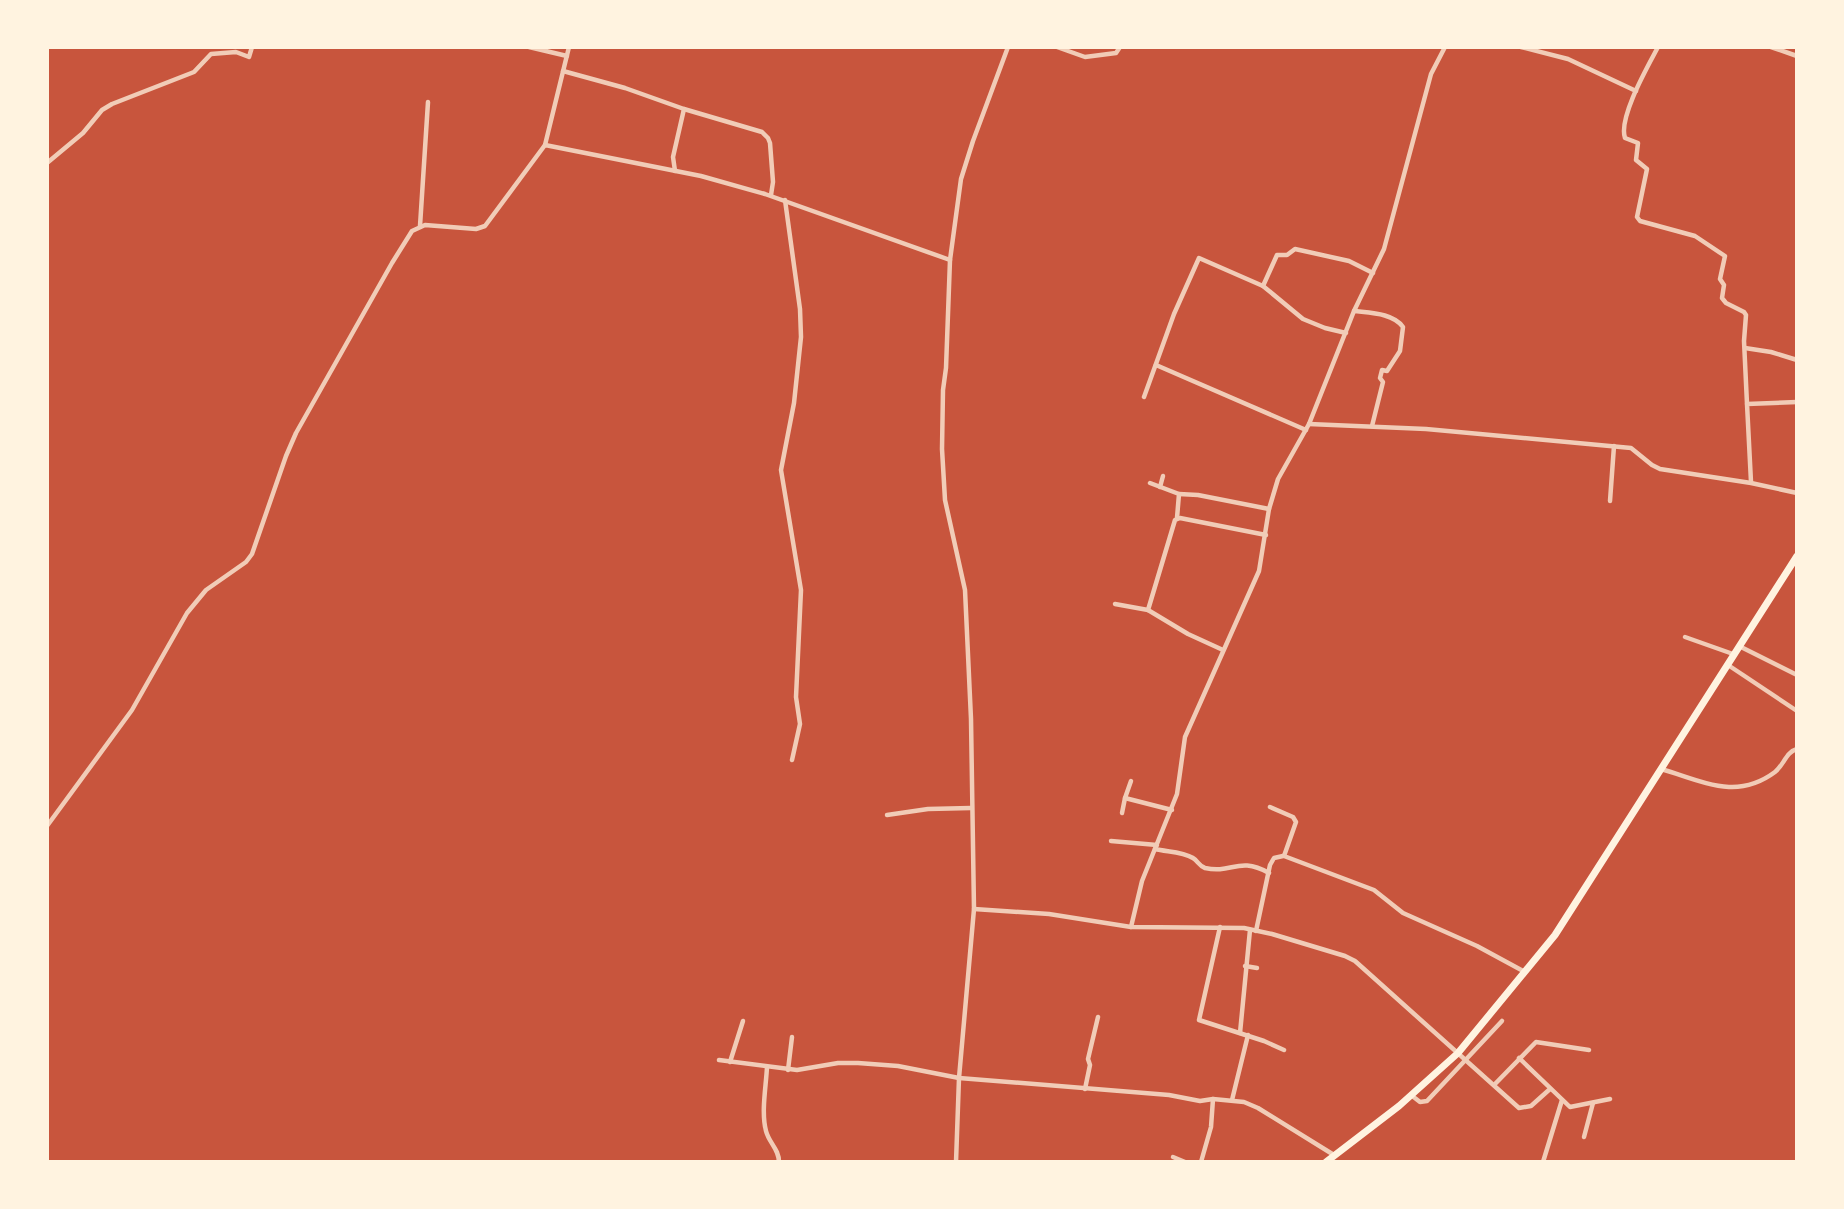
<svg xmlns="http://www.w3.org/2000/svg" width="1844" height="1209" font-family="'Source Sans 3',sans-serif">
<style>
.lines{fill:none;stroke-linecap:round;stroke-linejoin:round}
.minor{stroke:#f1ccb7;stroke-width:4.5}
.primary{stroke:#fff3e0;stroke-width:7}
</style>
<rect width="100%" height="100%" fill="#c8553d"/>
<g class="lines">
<g class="minor">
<path d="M529 47 567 56"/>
<path d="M1057 47 1085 57 1116 53 1120 47"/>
<path d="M1445 47 1431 74 1384 249 1354 311 1309 424 1278 479 1269 509 1259 571 1185 737 1177 794 1142 881 1131 927 1244 928 1272 934 1345 956 1355 961 1374 978 1519 1108 1531 1106 1550 1089"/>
<path d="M1521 47 1568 59 1636 91"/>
<path d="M1658 47C1648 66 1618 118 1625 138L1638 143 1636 160 1647 169 1637 217 1640 221 1695 236 1725 256 1720 279 1724 285 1722 298 1726 303 1744 312 1746 315 1744 341 1747 404"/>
<path d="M1771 47 1797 56"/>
<path d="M563 71 625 88 684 109 762 132 768 138 770 143 773 182 771 195"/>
<path d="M545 145 569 47"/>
<path d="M47 163 83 133 102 110 112 104 194 72 211 54 236 52 249 57 252 47"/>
<path d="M675 171 673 157 684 109"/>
<path d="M785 200 800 309 801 337 794 403 781 470 801 590 796 697 800 724 792 760"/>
<path d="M420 226 428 102"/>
<path d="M1263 286 1277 255H1287L1295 249 1349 261 1373 273"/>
<path d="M1354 311C1370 313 1393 313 1403 327L1400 351 1387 371 1382 370 1380 378 1383 382 1372 426"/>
<path d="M1745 348 1771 352 1797 360"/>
<path d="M1156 365 1306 430"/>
<path d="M1144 397 1174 314 1199 258 1263 286 1303 319 1325 328 1346 333"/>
<path d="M1309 424 1426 429 1631 448 1652 465 1660 469 1751 483 1797 493"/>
<path d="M1751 482 1747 404 1797 402"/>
<path d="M1150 483 1179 494 1177 518"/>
<path d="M1160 487 1163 476"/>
<path d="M1179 494 1198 495 1269 509"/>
<path d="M1610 501 1614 446"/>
<path d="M1115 604 1148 610"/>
<path d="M1685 637 1733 654"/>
<path d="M1739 646 1797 675"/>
<path d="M1223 650 1188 634 1148 610 1175 520 1180 518 1266 535"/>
<path d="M1728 665 1797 711"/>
<path d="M1661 769C1703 781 1736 801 1775 772 1784 765 1786 752 1797 749"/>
<path d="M1131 781 1125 798 1172 810"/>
<path d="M1270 807 1293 817 1296 822 1284 856 1374 890 1403 913 1477 946 1525 972"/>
<path d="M1122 813 1125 798"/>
<path d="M887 815 928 809 971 808"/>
<path d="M47 826 132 710 187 613 206 590 246 562 252 554 286 456 296 433 392 263 412 231 425 225 476 229 485 226 545 145 701 176 765 194 950 260"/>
<path d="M1111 841 1157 845"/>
<path d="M1155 849C1167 852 1182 851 1193 858 1198 861 1199 866 1205 868 1233 874 1238 856 1269 873"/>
<path d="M974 909 1049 914 1131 927"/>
<path d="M1220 927 1199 1020 1264 1041 1284 1050"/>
<path d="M1256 931 1270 865 1274 858 1283 856"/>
<path d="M1245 966 1257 968"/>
<path d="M1240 1033 1250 930"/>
<path d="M1519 1058 1570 1107 1610 1099"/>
<path d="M719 1060 797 1070 838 1063H858L898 1066 959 1078 1169 1095 1200 1101 1213 1099 1244 1102 1258 1108 1334 1155"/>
<path d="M730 1062 743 1021"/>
<path d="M767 1067C766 1087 761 1112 766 1131 769 1143 779 1149 779 1162"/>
<path d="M788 1070 792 1037"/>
<path d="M1495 1084 1536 1042 1589 1050"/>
<path d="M1085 1089 1090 1065 1088 1059 1098 1017"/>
<path d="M1411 1095 1420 1102 1427 1101 1502 1021"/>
<path d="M1232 1100 1248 1035"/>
<path d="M1584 1137 1593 1103"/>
<path d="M1173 1157 1185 1162"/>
<path d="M956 1162 959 1078 974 909 971 719 965 590 945 500 942 449 943 390 946 368 950 260 961 179 973 141 1008 47"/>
<path d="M1201 1162 1211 1127 1213 1099"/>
<path d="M1543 1162 1562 1100"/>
</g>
<path class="primary" d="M1326 1162 1399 1106 1458 1053 1555 935 1797 556"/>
</g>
<rect width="1844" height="1209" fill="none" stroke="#fff3e0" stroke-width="98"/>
</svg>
